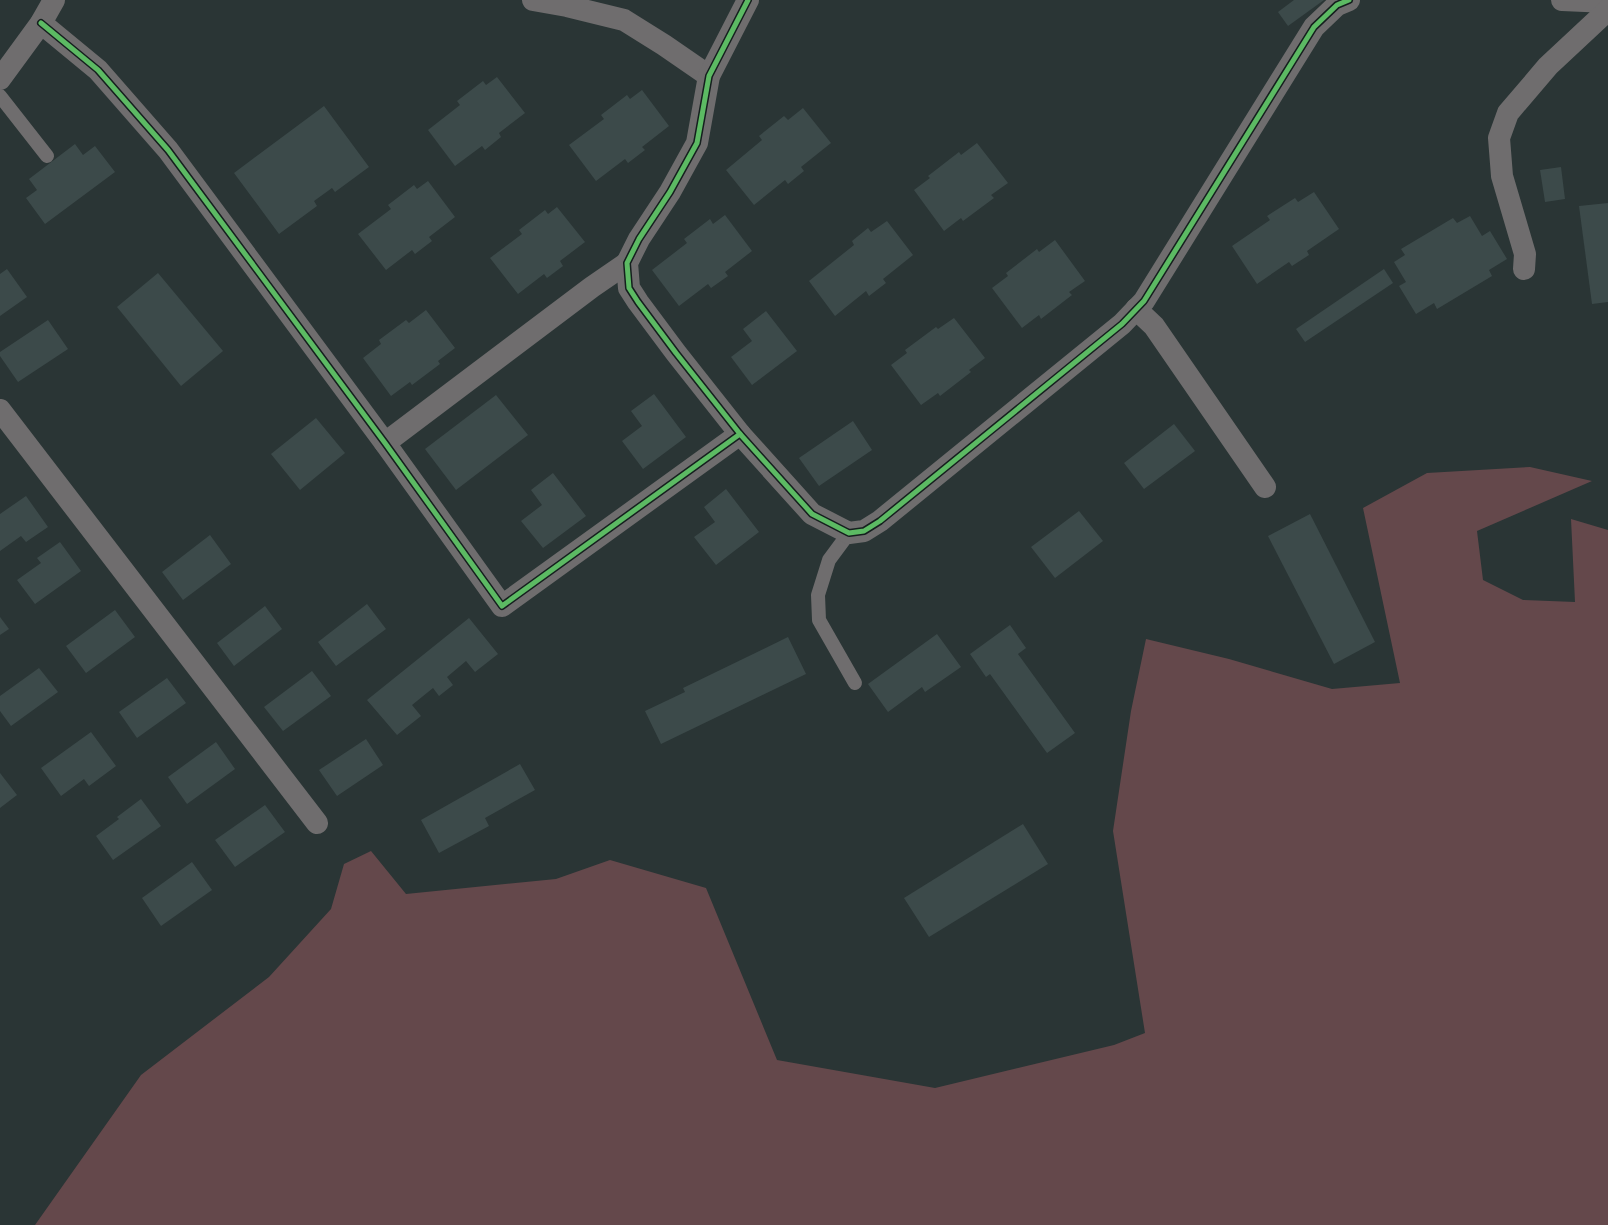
<svg xmlns="http://www.w3.org/2000/svg" width="1608" height="1225" font-family="'PT Sans Narrow',sans-serif">
<style>
.green{fill:#64484b}
.building{fill:#3c4a4a}
.lines{fill:none;stroke-linecap:round;stroke-linejoin:round}
.lane{stroke:#6f6d6e;stroke-width:14}
.street{stroke:#6f6d6e;stroke-width:22}
.cycleway-casing{stroke:#151f1e;stroke-width:8}
.cycleway{stroke:#5cba63;stroke-width:5}
</style>
<rect width="100%" height="100%" fill="#2a3535"/>
<path class="green" d="M1530 467 1592 481 1477 531 1483 580 1523 600 1575 602 1571 519 1608 530V1225H35L141 1075 269 977 331 909 344 864 371 851 406 894 556 879 610 860 706 888 777 1060 935 1088 1114 1045 1145 1033 1113 831 1131 711 1146 639 1229 659 1332 689 1400 683 1363 508 1427 473Z"/>
<g class="building">
<path d="M1294 0H1324L1288 26 1278 12Z"/>
<path d="M497 77 525 113 499 133 501 137 485 150 482 146 455 166 428 130 460 105 457 101 483 81 486 85Z"/>
<path d="M642 90 669 126 642 147 645 150 628 163 625 159 596 181 569 145 604 119 601 115 627 95 630 99Z"/>
<path d="M324 106 369 167 335 192 332 188 314 201 317 206 279 234 234 173Z"/>
<path d="M803 108 831 143 801 167 804 171 788 184 785 180 754 205 726 170 762 140 759 136 784 116 788 120Z"/>
<path d="M977 143 1008 183 991 195 994 198 963 221 961 218 944 231 914 190 930 178 928 176 959 152 961 155Z"/>
<path d="M75 144 83 155 95 146 115 172 45 224 26 198 37 190 29 179Z"/>
<path d="M1561 167 1565 199 1545 202 1540 170Z"/>
<path d="M428 181 455 217 429 237 432 241 415 254 412 250 386 270 358 234 391 209 388 205 414 185 417 189Z"/>
<path d="M1314 192 1339 229 1307 251 1309 255 1292 266 1289 262 1257 284 1232 246 1270 220 1267 216 1295 198 1298 202Z"/>
<path d="M1608 203V302L1592 304 1579 206Z"/>
<path d="M557 207 585 242 560 261 563 266 547 278 544 274 518 294 490 258 522 234 519 230 545 210 548 214Z"/>
<path d="M725 215 752 251 725 272 728 276 711 288 708 284 679 306 652 270 687 243 684 239 710 219 713 224Z"/>
<path d="M1470 216 1482 236 1490 231 1507 259 1489 270 1492 276 1437 309 1434 303 1416 314 1399 286 1406 282 1394 262 1405 255 1401 249 1453 218 1457 223Z"/>
<path d="M887 221 913 255 883 279 886 283 869 296 866 291 835 316 809 281 854 245 852 241 868 228 871 232Z"/>
<path d="M1055 240 1085 281 1069 292 1072 295 1041 319 1039 315 1022 328 992 288 1008 276 1006 273 1037 249 1039 252Z"/>
<path d="M7 269 27 297 0 316V274Z"/>
<path d="M1384 269 1393 283 1305 342 1296 329Z"/>
<path d="M158 273 223 351 181 386 117 307Z"/>
<path d="M426 310 455 348 438 361 440 364 412 385 410 382 391 396 363 358 381 344 379 340 406 320 409 323Z"/>
<path d="M766 311 797 351 752 385 731 357 752 341 743 329Z"/>
<path d="M954 318 985 358 969 370 971 372 940 396 938 393 921 405 891 365 907 353 905 350 936 327 938 329Z"/>
<path d="M48 320 68 349 18 382 0 356V352Z"/>
<path d="M654 394 686 437 643 469 622 441 642 426 631 411Z"/>
<path d="M496 395 528 435 456 490 425 449Z"/>
<path d="M316 418 345 453 300 490 271 454Z"/>
<path d="M853 421 872 450 819 486 799 458Z"/>
<path d="M1174 424 1195 451 1144 489 1124 463Z"/>
<path d="M553 473 586 516 543 548 521 521 542 505 531 490Z"/>
<path d="M726 489 759 532 716 565 694 537 715 522 704 507Z"/>
<path d="M26 496 48 527 26 542 21 536 0 551V514Z"/>
<path d="M1079 511 1103 541 1055 578 1031 547Z"/>
<path d="M1310 514 1375 642 1334 664 1268 536Z"/>
<path d="M210 535 231 564 183 600 162 572Z"/>
<path d="M60 542 81 571 35 604 17 580 41 563 37 558Z"/>
<path d="M367 604 386 629 336 666 318 642Z"/>
<path d="M265 606 282 629 234 666 217 643Z"/>
<path d="M115 610 135 637 86 673 66 646Z"/>
<path d="M0 617 9 629 0 635Z"/>
<path d="M469 618 498 654 475 672 466 661 447 677 453 685 439 696 433 688 412 705 421 716 397 735 367 700Z"/>
<path d="M1010 625 1026 648 1018 654 1075 733 1047 753 990 674 986 677 970 654Z"/>
<path d="M937 634 961 667 925 692 922 687 888 712 868 684Z"/>
<path d="M788 637 806 674 661 744 645 711 685 692 683 688Z"/>
<path d="M39 668 58 692 11 726 0 711V696Z"/>
<path d="M312 671 331 696 283 731 264 707Z"/>
<path d="M167 678 186 703 137 738 119 712Z"/>
<path d="M91 732 116 766 89 786 84 779 61 796 41 768Z"/>
<path d="M366 739 383 765 337 796 319 770Z"/>
<path d="M216 742 235 769 187 804 168 777Z"/>
<path d="M520 764 535 790 485 818 489 826 439 853 421 820Z"/>
<path d="M0 773 17 795 0 808Z"/>
<path d="M141 799 161 826 113 860 96 836 119 819 117 817Z"/>
<path d="M265 805 285 832 235 867 215 840Z"/>
<path d="M1023 824 1048 864 929 937 904 898Z"/>
<path d="M192 862 212 890 161 926 142 898Z"/>
</g>
<g class="lines">
<g class="lane">
<path d="M0 96 47 156"/>
<path d="M849 533 829 560 818 595 819 620 855 683"/>
</g>
<g class="street">
<path d="M533 0 567 6 624 20 664 45 709 76"/>
<path d="M748 0 709 76 697 143 670 192 639 239 627 263 629 288 638 302 676 353 740 434 812 514 849 533 864 531 880 521 1122 324 1144 301 1314 27 1337 5 1349 0"/>
<path d="M1562 0 1608 2"/>
<path d="M41 23 98 70 168 150 385 443 502 606 740 434"/>
<path d="M0 79 41 23 54 0"/>
<path d="M1524 269 1525 254 1502 176 1499 138 1508 113 1548 66 1608 10"/>
<path d="M1136 309 1154 326 1265 487"/>
<path d="M0 410 317 823"/>
<path d="M385 443 592 287 627 263"/>
</g>
<defs>
<g id="cycleway">
<path d="M748 0 709 76 697 143 670 192 639 239 627 263 629 288 638 302 676 353 740 434 812 514 849 533 864 531 880 521 1122 324 1144 301 1314 27 1337 5 1349 0"/>
<path d="M41 23 98 70 168 150 385 443 502 606 740 434"/>
</g>
</defs>
<use href="#cycleway" class="cycleway-casing"/>
<use href="#cycleway" class="cycleway"/>
</g>
</svg>
